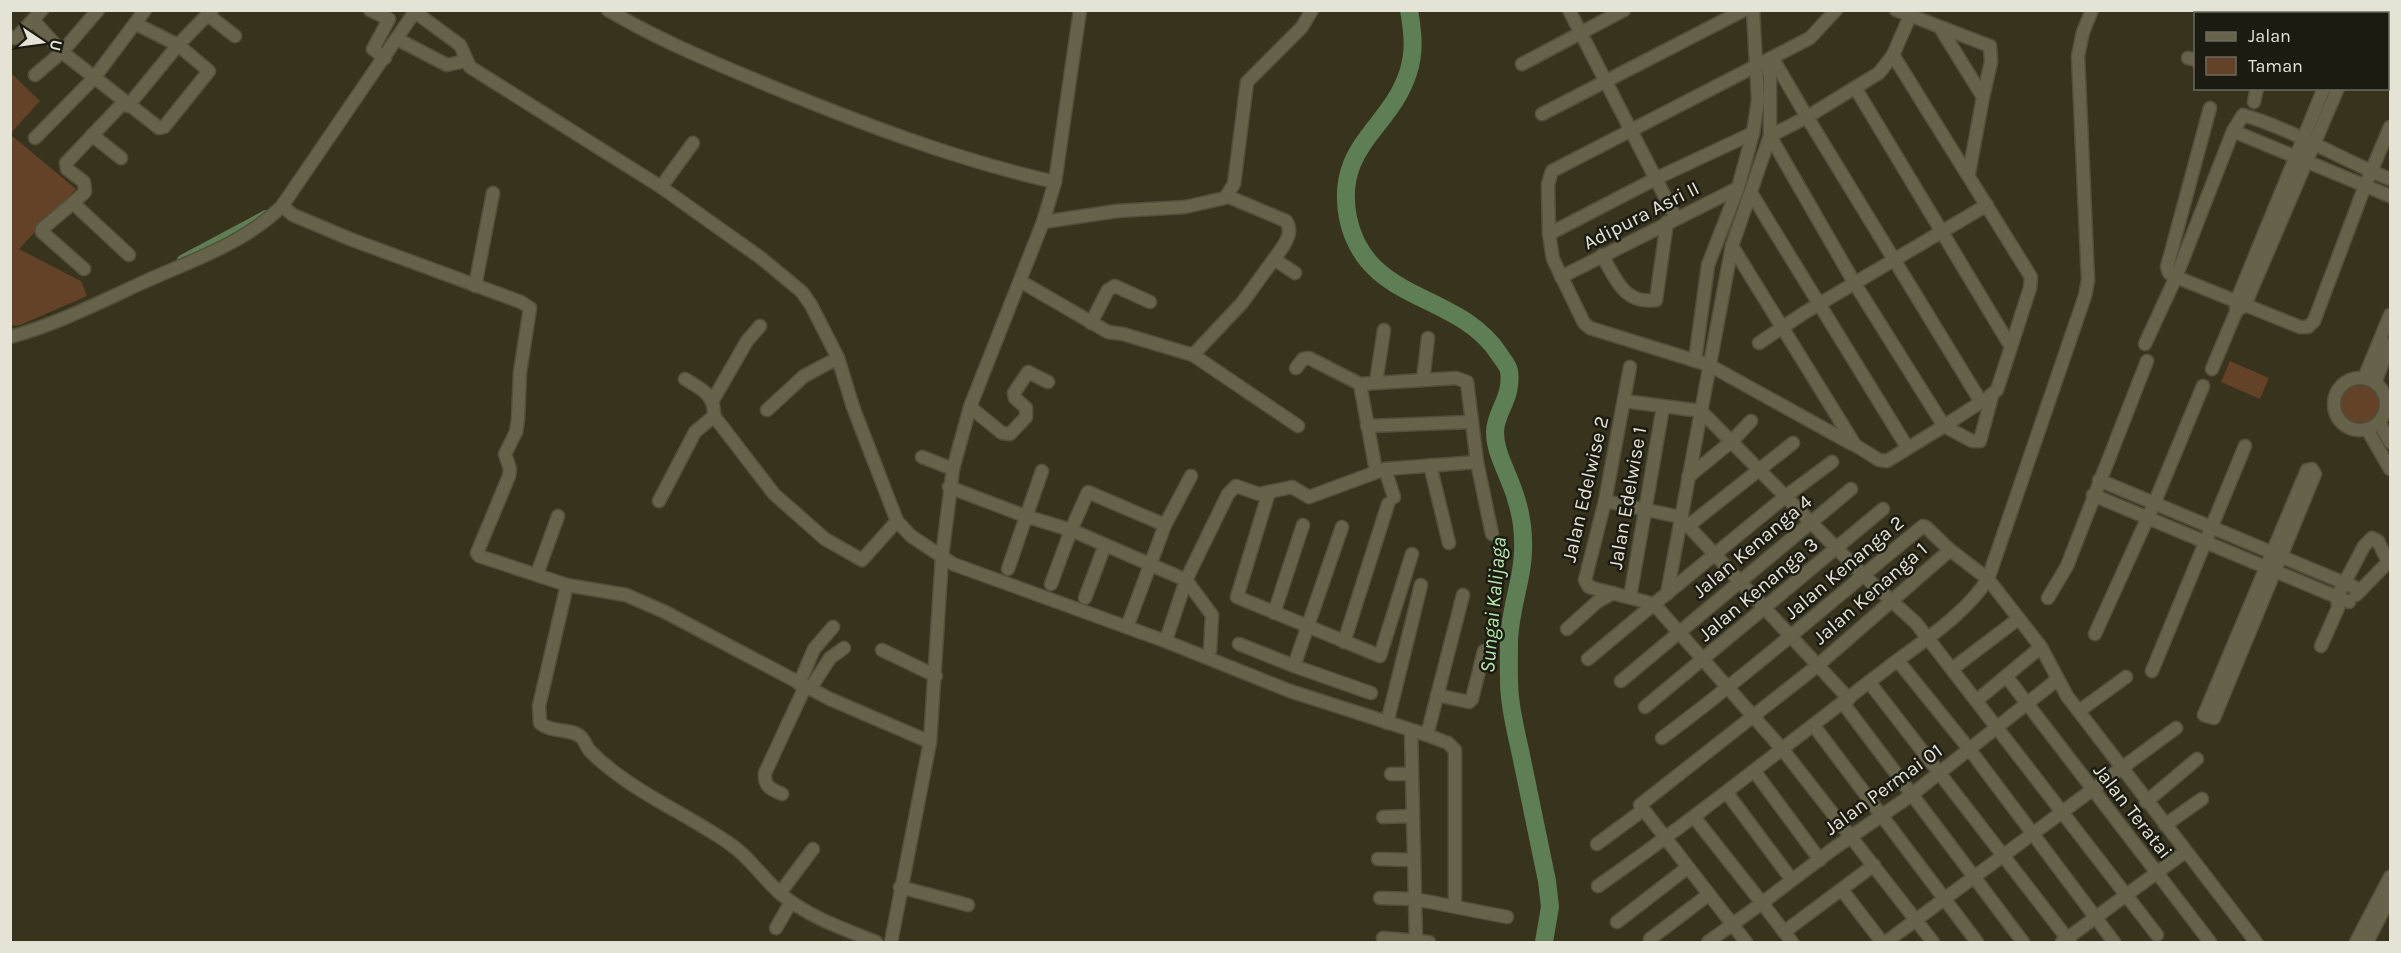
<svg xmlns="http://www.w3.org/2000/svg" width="2401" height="953" font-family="Karla,sans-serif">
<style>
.green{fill:#634227}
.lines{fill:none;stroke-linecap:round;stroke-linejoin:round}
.canal{stroke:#5e7e56;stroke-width:10}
.river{stroke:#5e7e56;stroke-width:18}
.minor-casing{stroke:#524f3c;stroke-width:15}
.minor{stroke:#67634b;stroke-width:12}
.labels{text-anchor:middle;stroke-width:5;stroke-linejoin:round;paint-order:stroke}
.street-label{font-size:20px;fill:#e5e3d6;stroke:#1c1b11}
.water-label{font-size:21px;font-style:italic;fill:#b4e8a8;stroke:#1c1b11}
</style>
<rect width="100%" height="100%" fill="#37331d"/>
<g class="green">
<path d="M11 73 40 101 11 133Z"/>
<path d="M10 134 76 189 19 249 81 281 87 296 20 325 11 326Z"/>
<path d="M2230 361 2269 378 2260 399 2221 382Z"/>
<circle cx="2360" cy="404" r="20"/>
</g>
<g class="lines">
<path class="canal" d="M182 260 266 215"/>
<path class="river" d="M1409 10C1413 33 1415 52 1408 73 1390 129 1334 146 1348 218 1366 304 1458 291 1499 354 1502 359 1508 365 1509 371 1513 398 1495 412 1495 432 1495 449 1503 464 1509 479 1517 498 1523 520 1523 541 1525 575 1509 609 1509 643 1509 661 1508 680 1510 697 1512 717 1517 736 1521 755 1530 797 1538 839 1547 881L1550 907 1544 942"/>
<defs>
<g id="minor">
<path d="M370 10 389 19 373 49 385 58"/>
<path d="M608 10C660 41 715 63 770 86 863 124 957 160 1055 182"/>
<path d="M1569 10 1676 218"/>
<path d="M1836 10 1810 38 1552 171 1548 184 1549 234 1553 259 1584 323 1590 328 1709 365 1852 444"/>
<path d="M1896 10 1990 46 1991 62 1983 97"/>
<path d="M2290 10 2291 14"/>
<path d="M415 12 460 45 470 67 661 187 761 258 802 292 811 305 838 358 853 407 897 521 911 536 953 564 1165 641 1290 691 1427 735 1463 595"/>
<path d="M2355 14 2356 10"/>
<path d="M2369 14 2370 10"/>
<path d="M208 15 235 36"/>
<path d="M33 20 62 52 159 128 164 127 209 71 178 45 136 24"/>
<path d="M1941 29 1983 97 1969 173"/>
<path d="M10 37 16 38 42 10"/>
<path d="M397 39 447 65 465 61"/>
<path d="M1893 55 2031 277 2030 288 2011 347"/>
<path d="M2188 58 2196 60"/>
<path d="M1773 59 1807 117 1879 73 1893 55 1910 16"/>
<path d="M1522 64 1624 10"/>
<path d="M35 75 62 52 98 10"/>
<path d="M1856 89 2011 347 1997 390 1985 400"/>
<path d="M124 102 66 163 67 169 84 182 85 192 73 203 129 255"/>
<path d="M2254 102 2257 88"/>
<path d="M128 106 178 45 212 10"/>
<path d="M1542 114 1744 10"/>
<path d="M2390 127 2365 186 2314 321 2308 327H2300L2176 277 2233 131 2243 115C2290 128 2344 161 2390 179"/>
<path d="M2233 131 2390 196"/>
<path d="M92 135 121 158"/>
<path d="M35 138 94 78 145 10"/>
<path d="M661 187 693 143"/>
<path d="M1751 193 1907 447"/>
<path d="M1227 196 1286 221C1295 234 1282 248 1274 259"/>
<path d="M73 203 42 229V232L84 269"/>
<path d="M282 206 293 215 350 239 521 302 530 308 520 372 518 419 516 432 505 454 510 469 509 476 477 553 479 556 567 585 626 595 665 612 830 699 930 742"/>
<path d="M1043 222 1117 211 1185 207 1225 198 1234 184 1247 82 1302 27 1312 10"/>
<path d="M1549 234 1657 178 1753 133"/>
<path d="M1732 246 1855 445 1879 460 1887 461 1944 426 1855 284 1770 136 1807 117 1981 402 1944 426 1972 441H1980L1992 396"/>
<path d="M1602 255C1615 278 1624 305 1656 300L1667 222"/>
<path d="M1561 277 1738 188"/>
<path d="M1020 281 1108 332 1123 334 1193 355 1298 426"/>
<path d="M475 286 493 193"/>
<path d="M2239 309 2245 305 2338 88"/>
<path d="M1091 323 1108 290 1115 286 1150 302"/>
<path d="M10 337C58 324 102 301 146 281 193 260 245 243 282 206L416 10"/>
<path d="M1759 343 1804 313 1987 205"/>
<path d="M2145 344 2176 277 2169 273 2167 267 2210 108"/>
<path d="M1193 355 1242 303 1274 259 1295 273"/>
<path d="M1695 360 1708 265 1738 188 1753 133 1758 100 1753 10"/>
<path d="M1630 367 1605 501 1585 580 1589 587 1654 604"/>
<path d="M1296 368 1303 359 1309 358 1360 384 1376 471"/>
<path d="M2212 369 2236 312V302L2324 88"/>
<circle cx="2360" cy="404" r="26"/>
<path d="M2364 378 2390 315"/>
<path d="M685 379C701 389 715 394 714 416L774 494 825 539 862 560 897 521"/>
<path d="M1423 380 1428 338"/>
<path d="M1376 382 1384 330"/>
<path d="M2375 383 2390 344"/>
<path d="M1360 384 1456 378 1467 382 1477 462 1492 534"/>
<path d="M713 400 747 341 760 326"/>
<path d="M1624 401 1701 411"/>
<path d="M970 407 1002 433 1010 434 1026 417V408L1015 398 1014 393 1028 372 1048 382"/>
<path d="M767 410 804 376 838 358"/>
<path d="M1701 411 1863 575 1916 623 2157 935"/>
<path d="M2379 422 2390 442"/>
<path d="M1367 426 1471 422"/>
<path d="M2367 429 2390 469"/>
<path d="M922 457 953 469"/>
<path d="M1832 462 1786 496 1654 604 1783 750 1933 942"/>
<path d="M1430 465 1449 543"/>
<path d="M1385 469 1394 497"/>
<path d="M2312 469 2315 474 2214 718 2204 715 2307 470Z"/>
<path d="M1688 477 1732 441 1751 421"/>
<path d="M2099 480 2361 590"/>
<path d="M949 487 1025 516 1071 530 1186 580 1212 615 1210 650"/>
<path d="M1269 492 1237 597 1380 656 1412 554"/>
<path d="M2093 495 2349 602"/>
<path d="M659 501 695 432 714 416"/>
<path d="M1605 501 1680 517 1849 699"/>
<path d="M1688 526 1793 443"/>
<path d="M1342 527 1294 666 1371 693"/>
<path d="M1008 569 1042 471"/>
<path d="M537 574 558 516"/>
<path d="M1051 584 1071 530 1088 492 1165 525"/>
<path d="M567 585 539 706 540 723C552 734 572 727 582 738 585 741 586 746 589 750 628 790 684 812 730 844 751 858 763 879 782 895 809 917 844 929 876 942"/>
<path d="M1667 594 1732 246 1770 136V76L1767 62"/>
<path d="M2356 595 2390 560"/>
<path d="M1630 597 1663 407"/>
<path d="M1085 598 1105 545"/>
<path d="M2048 598 2067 566 2147 361"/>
<path d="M1274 613 1303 525"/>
<path d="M1130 619 1165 525 1191 476"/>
<path d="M1567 629 1597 602 1613 593"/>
<path d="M1168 634 1186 580 1228 494 1236 486 1259 494 1292 487 1309 497 1385 469 1477 462"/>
<path d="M2095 634 2154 504 2203 386"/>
<path d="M1344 642 1388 504"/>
<path d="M1239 644 1294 666"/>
<path d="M2321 646 2338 608 2337 597 2364 546 2372 538 2378 541 2388 562"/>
<path d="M882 650 936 676"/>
<path d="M1588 659 1654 604"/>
<path d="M1898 661 1970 750 2114 942"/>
<path d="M1952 669 2018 619"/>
<path d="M2152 671 2245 446"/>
<path d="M2006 676 2210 942"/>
<path d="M1621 681 1851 489"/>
<path d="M1869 682 2070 942"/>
<path d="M799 684 814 649 833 627"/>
<path d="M810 689 830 658 844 648"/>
<path d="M1437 695 1469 702 1472 699 1484 651"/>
<path d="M1976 701 2041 647"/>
<path d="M1843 703 2023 942"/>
<path d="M1645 707 1883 509"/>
<path d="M2079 711 2126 677"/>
<path d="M1387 723 1421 585"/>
<path d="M1814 726 1977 942"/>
<path d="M1411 731 1416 942"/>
<path d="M1427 735 1448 743 1455 750V905"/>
<path d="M1662 738C1752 671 1836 597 1923 526L1926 527 1950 550 1988 579 2041 647 2067 696 2256 942"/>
<path d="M1755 772 1820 860"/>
<path d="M1391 774H1411"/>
<path d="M1727 793 1792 880"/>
<path d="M782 794C771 789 764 787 765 773L805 687"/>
<path d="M2146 802 2197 759"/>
<path d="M1383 817 1412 816"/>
<path d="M1694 817 1762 903 1833 849 1910 796 2058 679"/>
<path d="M2165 825 2202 799"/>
<path d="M1597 844 1643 810"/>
<path d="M1378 859 1414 860"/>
<path d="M1598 886C1697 817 1790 742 1886 669 1921 642 1963 617 1988 579L2085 296 2088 280 2078 56 2083 32 2092 10"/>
<path d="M900 887 968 905"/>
<path d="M1842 890 1882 942"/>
<path d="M780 893 813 849"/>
<path d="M1380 898 1415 899 1507 917"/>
<path d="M1617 922 1687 868"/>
<path d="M776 928 791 902"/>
<path d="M1784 932 1874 865"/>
<path d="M1383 938 1429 942"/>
<path d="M1650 939 1708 895"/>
<path d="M891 942 930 742 942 557 953 469 970 407 1043 222 1055 182 1080 10"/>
<path d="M1708 942 1762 903 1792 942"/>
<path d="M1746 942 1640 805 1817 666 1950 550"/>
<path d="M1886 942 2176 728"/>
<path d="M2062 942 2185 852"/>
<path d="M2356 942 2390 877"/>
<path d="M2367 942 2390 897"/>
</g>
</defs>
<use href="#minor" class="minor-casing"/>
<use href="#minor" class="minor"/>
</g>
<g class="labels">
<g class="street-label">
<text transform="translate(1641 215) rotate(-27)" y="7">Adipura Asri II</text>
<text transform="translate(1585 489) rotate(-77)" y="7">Jalan Edelwise 2</text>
<text transform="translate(1627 498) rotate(-80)" y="7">Jalan Edelwise 1</text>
<text transform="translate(1752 546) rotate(-40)" y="7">Jalan Kenanga 4</text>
<text transform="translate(1844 567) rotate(-40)" y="7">Jalan Kenanga 2</text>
<text transform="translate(1758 589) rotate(-40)" y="7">Jalan Kenanga 3</text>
<text transform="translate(1870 593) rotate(-41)" y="7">Jalan Kenanga 1</text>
<text transform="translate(1883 789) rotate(-36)" y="7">Jalan Permai 01</text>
<text transform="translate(2133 811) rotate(52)" y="7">Jalan Teratai</text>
</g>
<g class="water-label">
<text transform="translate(1493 605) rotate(-85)" y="7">Sungai Kalijaga</text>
</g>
</g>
<rect width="2401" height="953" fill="none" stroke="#e5e3d6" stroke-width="24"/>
<rect x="2194" y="12" width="195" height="78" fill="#1c1b11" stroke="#6c6b60" stroke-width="1.5"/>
<rect x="2206" y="32" width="30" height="9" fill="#67634b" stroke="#6c6b60" stroke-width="1.5"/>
<text x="2248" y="42" font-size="18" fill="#e5e3d6">Jalan</text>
<rect x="2206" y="57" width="30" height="18" fill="#634227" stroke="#6c6b60" stroke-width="1.5"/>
<text x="2248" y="72" font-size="18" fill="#e5e3d6">Taman</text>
<g transform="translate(42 42) rotate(103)" stroke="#1c1b11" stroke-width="4.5" paint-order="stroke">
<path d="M0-4.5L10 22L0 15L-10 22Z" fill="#e5e3d6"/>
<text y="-9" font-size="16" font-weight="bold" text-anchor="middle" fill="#e5e3d6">U</text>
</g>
</svg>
